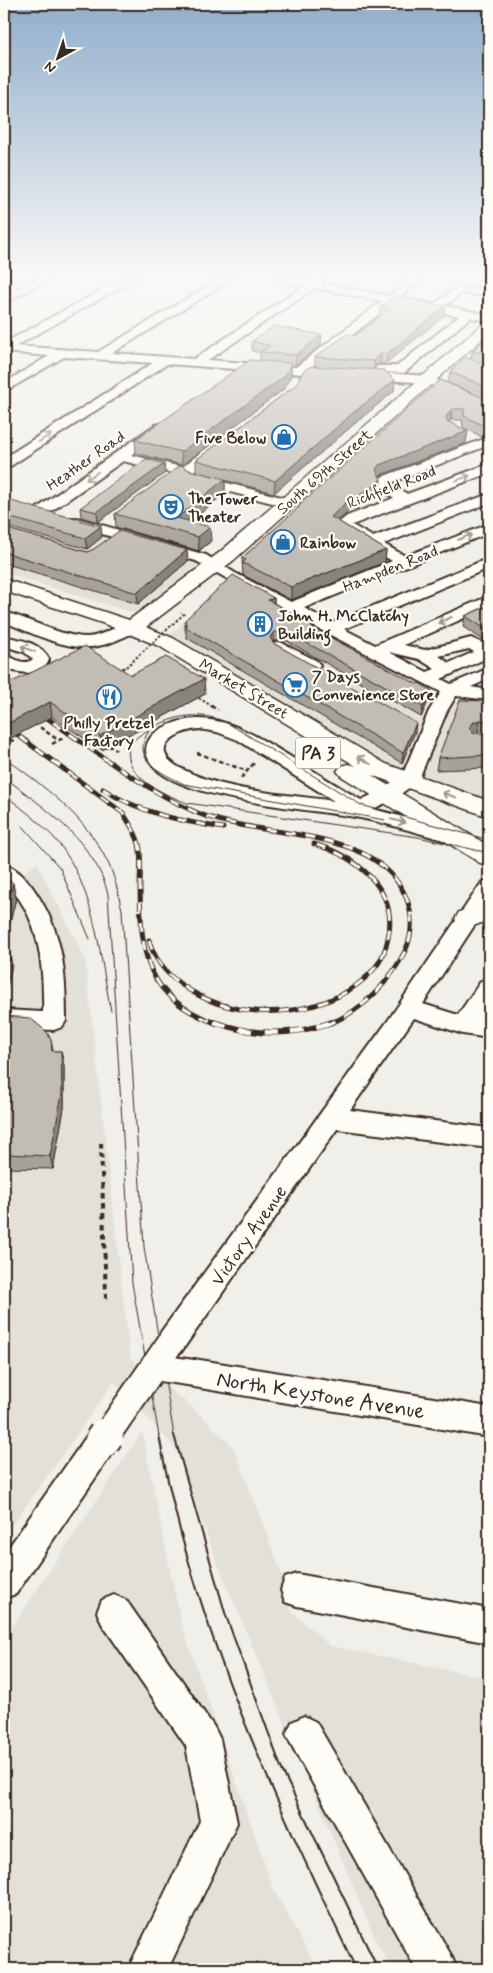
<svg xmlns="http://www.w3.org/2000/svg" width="493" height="1973" font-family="Mynerve,sans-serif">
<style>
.built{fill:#e3e0da}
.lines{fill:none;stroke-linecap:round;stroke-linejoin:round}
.minor-casing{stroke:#3b2a1e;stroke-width:4}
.major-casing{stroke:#3b2a1e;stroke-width:3}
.path-far2{stroke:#3b2a1e;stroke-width:2;stroke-dasharray:2.5 2;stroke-linecap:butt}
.path-far1{stroke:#3b2a1e;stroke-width:2.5;stroke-dasharray:4.5 3;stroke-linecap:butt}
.path{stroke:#3b2a1e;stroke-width:4;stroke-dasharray:5.5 4.5;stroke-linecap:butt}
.minor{fill:#fdfcf7;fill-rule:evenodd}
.major{fill:#fdfcf7;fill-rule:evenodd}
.tram-far1{stroke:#3b2a1e;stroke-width:1}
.tram{stroke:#3b2a1e;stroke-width:2}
.rail-far1-casing{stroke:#3b2a1e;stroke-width:5}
.rail-casing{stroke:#3b2a1e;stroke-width:6}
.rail-far1{stroke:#fdfcf7;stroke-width:3;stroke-dasharray:10;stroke-linecap:butt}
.rail{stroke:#fdfcf7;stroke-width:4.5;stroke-dasharray:13;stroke-linecap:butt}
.minor-bridge-far1-casing{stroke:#3b2a1e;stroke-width:30;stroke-linecap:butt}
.minor-bridge-casing{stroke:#3b2a1e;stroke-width:38;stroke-linecap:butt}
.path-bridge{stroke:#3b2a1e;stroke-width:2;stroke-dasharray:2.5 2;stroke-linecap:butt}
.minor-bridge-far1{stroke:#fdfcf7;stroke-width:26}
.minor-bridge{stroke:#fdfcf7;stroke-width:34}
.wall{fill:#a6a29b;stroke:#3b2a1e}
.shaded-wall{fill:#87847e;stroke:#3b2a1e}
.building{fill:#c1bcb4;stroke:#3b2a1e}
.oneway{stroke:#9c938a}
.labels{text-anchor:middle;stroke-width:4.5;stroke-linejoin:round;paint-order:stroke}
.far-poi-label{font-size:16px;font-weight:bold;fill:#3b2a1e;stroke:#fdfcf7;text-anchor:start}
.far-street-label{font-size:16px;fill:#3b2a1e;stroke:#fdfcf7}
.shield{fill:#fdfcf7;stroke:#75695f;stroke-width:1}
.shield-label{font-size:18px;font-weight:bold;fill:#3b2a1e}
.street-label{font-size:19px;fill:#3b2a1e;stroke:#fdfcf7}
.near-street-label{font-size:22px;fill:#3b2a1e;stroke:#fdfcf7}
</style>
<rect width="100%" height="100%" fill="#f1efea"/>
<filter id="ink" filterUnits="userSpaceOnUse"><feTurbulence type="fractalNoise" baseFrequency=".02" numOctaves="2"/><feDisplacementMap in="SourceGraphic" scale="10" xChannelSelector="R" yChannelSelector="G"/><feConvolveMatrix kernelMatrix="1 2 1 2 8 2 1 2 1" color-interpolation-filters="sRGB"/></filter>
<g filter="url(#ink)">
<g class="built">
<path d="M4 507 199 563 140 615 4 573Z"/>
<path d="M224 583 429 694 464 706 489 709V804L446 783 393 768 169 636Z"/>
<path d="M4 861 23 873 37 863 85 959 130 1358 191 1406 234 1448 286 1585 290 1610 330 1646 489 1678V1969H392L377 1943 214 1555 177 1450 114 1382 4 1537Z"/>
<path d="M142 1432 181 1623 273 1888 317 1969H4V1639Z"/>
</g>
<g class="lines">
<defs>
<g id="minor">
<path d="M38 278H51L4 303V296Z"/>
<path d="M124 278H137L16 346 98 352 221 278H234L112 353 194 359 304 286 276 280 275 278H297L311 281 315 278H323L324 280 322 283 389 296 411 278H423L399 298 434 304 456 288 489 290V296L462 293 445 306 489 315V321L470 318 404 373 377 372 375 369 377 366H397L459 316 393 303 310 368 428 376 489 402V411L426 383 167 364 9 467 4 468V458L153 363 64 357 4 392V383L49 356 4 352V343ZM315 288 382 301 296 367 208 360Z"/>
<path d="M160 424 166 428 165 431 131 455 182 467 216 441 221 440 228 444 189 475 184 476 123 461 46 515H36L34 512 36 509 155 425Z"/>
<path d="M489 437V445L391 483 407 494 489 464V473L352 525 373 537 489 494V503L384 544 405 556 489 524V533L304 608 332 623 489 558V568L344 629 375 645 489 596V607L404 645 425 650 471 638 489 646V657L441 679 451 684 489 668V679L471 687 489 690V700L456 696 447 711 418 781 394 799 373 809 461 831 464 836 461 841 454 843C421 834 388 823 355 817 309 809 184 800 154 767 147 759 143 750 149 740 154 731 164 727 174 723 219 708 259 738 296 760 318 774 339 787 361 800L380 791 403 774 429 711 441 692 284 611 196 561 67 524 65 521 67 518H77L206 555 235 573 291 602 392 561 342 531 337 524 347 516 394 498 380 489 377 481 379 478ZM469 649 474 652 449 663 439 656ZM389 652 419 659 435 669 427 672ZM199 729 217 732 238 740 334 801C285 794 225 792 180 768 147 750 174 731 199 729Z"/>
<path d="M196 475 293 500 295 503 293 506 288 507 191 482 189 479Z"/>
<path d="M4 612C32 619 58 636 87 637 104 637 119 621 136 626L138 629 136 632C121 638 107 646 91 647 62 649 30 632 4 622Z"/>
<path d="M4 636C22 640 39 642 49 659 45 678 17 674 4 667V655C14 657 23 667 33 659L24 652 4 646Z"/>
<path d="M280 642 317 661 320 665 317 669H305L274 651 272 647 274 643Z"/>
<path d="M4 864C16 868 26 878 33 888 63 931 66 970 66 1021L62 1027 54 1030 4 1028V1010L43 1012C44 967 40 914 4 882Z"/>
<path d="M489 880V903L423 1004 458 1015 481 981 489 979V1004L480 1019 489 1020V1038L463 1034 414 1018 350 1110 489 1128V1148L337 1129 181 1352 171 1355 161 1352 157 1342 161 1332 387 1022 482 882Z"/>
<path d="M194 1359 489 1407V1437L194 1387 184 1383 179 1373 184 1363Z"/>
<path d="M102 1426 113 1430 117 1441 113 1452 16 1594 4 1598V1554L91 1430Z"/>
<path d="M297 1574 489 1609V1643L297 1606 285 1602 281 1590 285 1578Z"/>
<path d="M114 1595 126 1600 214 1727 220 1739 237 1823 168 1969H128L200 1821 186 1746 102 1624 97 1612 102 1600Z"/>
<path d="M304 1716 316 1722 451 1955 457 1969H416L292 1746 286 1734 292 1722Z"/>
</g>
<g id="major">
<path d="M489 322V333L234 560 146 627 173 638 386 764 489 801V817L371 775 489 846V865L480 863 341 776 337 771 341 766 349 764 356 766 159 646 102 623 4 591V579L129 620 220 552 484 323Z"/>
<path d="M489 901V920L468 928 459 926 455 919 459 912Z"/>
</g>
</defs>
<use href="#minor" class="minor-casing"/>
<use href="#major" class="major-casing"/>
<g class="path-far2">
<path d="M176 621 184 614 181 613"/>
<path d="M118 670 126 667"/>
<path d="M195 696 214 707"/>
</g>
<g class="path-far1">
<path d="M211 706 218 710"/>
<path d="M34 723 58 740"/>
<path d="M4 735 12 741 16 739"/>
<path d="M52 744 65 737"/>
<path d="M108 745 116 750"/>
<path d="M197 753 247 771"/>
<path d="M241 778 255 762"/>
</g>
<path class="path" d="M101 1143 106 1299"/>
<use href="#minor" class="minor"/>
<use href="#major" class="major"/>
<g class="tram-far1">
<path d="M149 731C129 760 162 773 184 784L385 820"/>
<path d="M4 757C43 786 84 815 106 859 115 875 118 893 122 910L144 1247 174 1436"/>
<path d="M4 777C45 808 95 842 108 894L132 1283 159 1436"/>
<path d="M4 794C26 812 50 829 65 852 96 898 100 958 111 1011"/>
<path d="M21 824 60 868 90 939"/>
<path d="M489 840 361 805 226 722C199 711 175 715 150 729 141 734 134 738 129 747 123 777 164 794 187 803L418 837 489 853"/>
</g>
<g class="tram">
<path d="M159 1435C192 1623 274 1798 356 1969"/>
<path d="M174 1435 226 1616 282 1770 378 1969"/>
</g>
<defs>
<g id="rail-far1">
<path d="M37 711C88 746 137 785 193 811 256 841 374 822 406 897 413 914 413 933 406 949 391 981 362 1012 328 1024"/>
<path d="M4 725 123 813C129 823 136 832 139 844 142 857 140 873 140 886 141 955 144 997 218 1024"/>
<path d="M103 789C140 813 180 821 223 828"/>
<path d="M149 940C156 966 174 982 198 995 250 1023 334 1016 374 969 382 960 386 949 388 938 399 890 356 856 314 844"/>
</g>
<path id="rail" d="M214 1022C253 1036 293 1036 332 1022"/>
</defs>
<use href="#rail-far1" class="rail-far1-casing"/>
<use href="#rail" class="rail-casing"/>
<use href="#rail-far1" class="rail-far1"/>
<use href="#rail" class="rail"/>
<defs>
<g id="minor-bridge-far1">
<path d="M153 1367 194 1373"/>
<path d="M106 1436 171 1342"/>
</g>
<path id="minor-bridge" d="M102 1441 106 1435"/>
</defs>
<use href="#minor-bridge-far1" class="minor-bridge-far1-casing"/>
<use href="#minor-bridge" class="minor-bridge-casing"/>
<path class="path-bridge" d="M126 667 176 621"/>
<use href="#minor-bridge-far1" class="minor-bridge-far1"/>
<use href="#minor-bridge" class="minor-bridge"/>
</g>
<g class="wall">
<path d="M476 278H489V288L475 287Z"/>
<path d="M380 307 445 315 386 363H380L374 367V370L395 380 394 391 353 425 274 493 225 480V493L190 521 211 541 199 551 116 527 115 514 189 470 216 477 196 472V460L296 385 315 366V357L355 336 381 316H379Z"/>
<path d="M489 335V365L482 364 489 367V437H482L463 427 462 420H451L449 422 466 443 379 476 380 491 369 502 366 501 357 509 352 508 338 521 386 550 385 562 291 600 243 575 242 558 298 509V507L473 393 448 383 450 372 471 359 472 351Z"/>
<path d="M252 341 321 345 295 365H291V376L284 389 182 465 136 453 135 440 260 360V353L252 351Z"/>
<path d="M164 464 165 473 98 522 81 517 80 508Z"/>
<path d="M4 499 102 537 87 549 4 526V527Z"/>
<path d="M4 528 87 552 188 561 138 604 4 563Z"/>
<path d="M274 598V603L429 699 421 717 287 641H274L273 643 415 732 402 763 187 638 185 629V620Z"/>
<path d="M489 605V643H488L463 627 465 616Z"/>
<path d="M131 675 205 694 102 750 52 717 7 740 4 738V686Z"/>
<path d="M489 701V768L436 770 438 758Z"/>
<path d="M4 880 16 898 7 934 4 933Z"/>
<path d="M4 1016 51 1040 53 1051H61L64 1066V1108L53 1169 4 1168Z"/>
</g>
<g class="shaded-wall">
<path d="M446 306 445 315 386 363 387 354Z"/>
<path d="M322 335 321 345 295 365 296 355Z"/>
<path d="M381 354 380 363 374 367 375 358Z"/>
<path d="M291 363V376L284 389 182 465 181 452Z"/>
<path d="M395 380 394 391 353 425 274 493 275 481 353 413Z"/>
<path d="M452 409 451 420 444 428 446 417Z"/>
<path d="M468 431 466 443 378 476 376 470 379 465Z"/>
<path d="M164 464 165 473 98 522 97 512Z"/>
<path d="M225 479V493L178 532 177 518Z"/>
<path d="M381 479 380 491 369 502 370 490Z"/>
<path d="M367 489 366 501 357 509 358 497Z"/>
<path d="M352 496V508L330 529 331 517Z"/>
<path d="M101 526 102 537 87 549 85 538Z"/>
<path d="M210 527 211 541 199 551 198 537Z"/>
<path d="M187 550 188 561 138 604 137 593Z"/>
<path d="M386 550 385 562 291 600V587Z"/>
<path d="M274 598V607L268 600Z"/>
<path d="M274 632V641L270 646V637Z"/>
<path d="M204 679 205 694 102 750 100 736Z"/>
<path d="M431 690 429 699 421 717 423 707Z"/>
<path d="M50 702 52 717 7 740 5 725Z"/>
<path d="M480 720 478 733 471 735 469 728 474 722Z"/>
<path d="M416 723 415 732 402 763 403 753Z"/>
<path d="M13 883 16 898 7 934 4 919Z"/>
<path d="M9 950 12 965 4 1000V972Z"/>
<path d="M61 1051 64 1066V1108L53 1169 50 1156Z"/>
</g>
<g class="building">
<path d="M394 296 446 306 387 354H381L375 358V361L315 357 347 334 355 336 390 309 380 307Z"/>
<path d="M275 326 322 335 296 355 260 352 270 346 252 341Z"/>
<path d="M489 335V354L472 351Z"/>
<path d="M466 357 489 367V388L450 372Z"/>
<path d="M250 360 291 363 285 376 181 452 135 440Z"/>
<path d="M311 366 384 370 395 380 353 413 275 481 196 460 296 385 303 371Z"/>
<path d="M440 380 489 400V425L484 426 464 416V409H452L446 417 447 421 468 431 379 465 376 470 381 479 370 490 367 489 358 497 352 496 331 517 386 550 291 587 243 563 246 560 242 558 299 507H298Z"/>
<path d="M146 459 164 464 97 512 80 508Z"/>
<path d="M181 465 189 470 225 479 177 518 210 527 198 537 115 514Z"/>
<path d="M4 499 101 526 85 538 4 516Z"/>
<path d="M4 528 87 552 94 549 119 531 187 550 137 593 4 552Z"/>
<path d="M233 575 274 598 268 600 314 625 311 627 417 684 419 683 431 690 423 707 287 632H274L270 637 273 643 416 723 403 753 187 628 185 620Z"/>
<path d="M489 605V631L465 616Z"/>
<path d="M85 646 131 675 166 657 204 679 100 736 50 702 5 725H4V686Z"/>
<path d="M460 700 489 701V721L480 720 474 722 469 728 473 733 489 734V755L438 758Z"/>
<path d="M4 880 11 881 13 883 4 919Z"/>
<path d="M4 950H9L4 972Z"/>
<path d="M4 1016 30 1018 47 1032 51 1040 52 1051H61L62 1094 50 1156 4 1154Z"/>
</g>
<defs><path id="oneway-shaft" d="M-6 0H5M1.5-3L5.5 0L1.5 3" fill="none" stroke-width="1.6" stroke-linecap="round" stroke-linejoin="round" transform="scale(1.25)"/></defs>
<g class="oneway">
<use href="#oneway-shaft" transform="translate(45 438) rotate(-33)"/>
<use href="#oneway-shaft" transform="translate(92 476) rotate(145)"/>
<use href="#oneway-shaft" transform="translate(463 478) rotate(-20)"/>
<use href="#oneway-shaft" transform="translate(465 537) rotate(-22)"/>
<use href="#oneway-shaft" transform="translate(445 620) rotate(156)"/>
<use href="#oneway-shaft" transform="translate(28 649) rotate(-157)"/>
<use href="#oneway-shaft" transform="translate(364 760) rotate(-149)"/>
<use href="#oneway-shaft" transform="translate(449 795) rotate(-161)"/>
<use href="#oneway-shaft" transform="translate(398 821) rotate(14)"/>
</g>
</g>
<linearGradient id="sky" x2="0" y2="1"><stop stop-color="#91aecb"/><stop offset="0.5" stop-color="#f9f8f6"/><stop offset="1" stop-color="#f9f8f6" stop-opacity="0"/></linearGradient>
<rect width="493" height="554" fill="url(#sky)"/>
<defs>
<symbol id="shop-ring" viewBox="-11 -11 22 22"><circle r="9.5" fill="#fdfcf7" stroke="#1f6fb2" stroke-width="1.5"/><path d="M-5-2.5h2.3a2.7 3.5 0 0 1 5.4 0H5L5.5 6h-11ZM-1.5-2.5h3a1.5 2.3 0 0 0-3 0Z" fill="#1f6fb2"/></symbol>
<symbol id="theatre-ring" viewBox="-11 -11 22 22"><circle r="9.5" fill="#fdfcf7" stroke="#1f6fb2" stroke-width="1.5"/><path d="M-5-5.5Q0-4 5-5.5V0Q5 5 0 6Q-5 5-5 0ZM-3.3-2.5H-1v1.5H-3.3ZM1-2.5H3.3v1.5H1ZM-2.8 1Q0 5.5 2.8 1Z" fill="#1f6fb2"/></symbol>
<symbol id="building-ring" viewBox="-11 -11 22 22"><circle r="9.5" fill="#fdfcf7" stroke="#1f6fb2" stroke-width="1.5"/><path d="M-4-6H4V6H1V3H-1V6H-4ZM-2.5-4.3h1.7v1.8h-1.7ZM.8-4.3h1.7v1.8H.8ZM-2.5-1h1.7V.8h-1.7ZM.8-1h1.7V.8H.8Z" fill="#1f6fb2"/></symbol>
<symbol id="supermarket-ring" viewBox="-11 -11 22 22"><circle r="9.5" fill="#fdfcf7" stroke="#1f6fb2" stroke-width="1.5"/><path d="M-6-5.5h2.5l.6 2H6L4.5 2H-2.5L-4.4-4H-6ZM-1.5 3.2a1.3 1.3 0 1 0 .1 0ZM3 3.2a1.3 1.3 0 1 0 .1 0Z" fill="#1f6fb2"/></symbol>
<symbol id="restaurant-ring" viewBox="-11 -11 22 22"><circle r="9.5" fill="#fdfcf7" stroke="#1f6fb2" stroke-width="1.5"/><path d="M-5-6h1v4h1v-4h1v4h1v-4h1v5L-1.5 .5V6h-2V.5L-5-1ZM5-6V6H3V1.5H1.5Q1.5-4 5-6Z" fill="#1f6fb2"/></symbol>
</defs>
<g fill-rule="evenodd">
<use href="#shop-ring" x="270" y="423" width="28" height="28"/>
<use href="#theatre-ring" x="157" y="493" width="28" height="28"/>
<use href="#shop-ring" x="269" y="528" width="28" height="28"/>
<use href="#building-ring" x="246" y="610" width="28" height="28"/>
<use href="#supermarket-ring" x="281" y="671" width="28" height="28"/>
<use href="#restaurant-ring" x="95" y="683" width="28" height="28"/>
</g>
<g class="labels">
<g class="far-poi-label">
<text x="266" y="443" text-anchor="end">Five Below</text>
<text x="188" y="504">The Tower<tspan x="188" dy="18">Theater</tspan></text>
<text x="300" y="548">Rainbow</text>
<text x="278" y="621">John H. McClatchy<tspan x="278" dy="18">Building</tspan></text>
<text x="312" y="682">7 Days<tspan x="312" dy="18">Convenience Store</tspan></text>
<text x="109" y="728" text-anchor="middle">Philly Pretzel<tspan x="109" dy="18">Factory</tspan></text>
</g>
<g class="far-street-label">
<text transform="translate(85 460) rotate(-35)" y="6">Heather Road</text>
<text transform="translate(324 471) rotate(-41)" y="6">South 69th Street</text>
<text transform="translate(391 486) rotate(-21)" y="6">Richfield Road</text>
<text transform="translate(390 568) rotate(-22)" y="6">Hampden Road</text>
<text transform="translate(244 688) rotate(31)" y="6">Market Street</text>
</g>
<rect class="shield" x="295.5" y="737.5" width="45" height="31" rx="4"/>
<g class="shield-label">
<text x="318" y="759">PA 3</text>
</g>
<g class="street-label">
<text transform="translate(248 1235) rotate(-55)" y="7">Victory Avenue</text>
</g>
<g class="near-street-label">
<text transform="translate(321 1394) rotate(9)" y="8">North Keystone Avenue</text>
</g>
</g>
<rect width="493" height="1973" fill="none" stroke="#fdfcf7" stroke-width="20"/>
<rect x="10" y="10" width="473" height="1953" fill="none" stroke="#3b2a1e" stroke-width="2" filter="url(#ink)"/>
<g transform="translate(58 58) rotate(220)" stroke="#fdfcf7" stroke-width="4" paint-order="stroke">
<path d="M0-4L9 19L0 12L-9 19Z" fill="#3b2a1e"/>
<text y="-8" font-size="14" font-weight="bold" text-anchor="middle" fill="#3b2a1e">N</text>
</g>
</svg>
